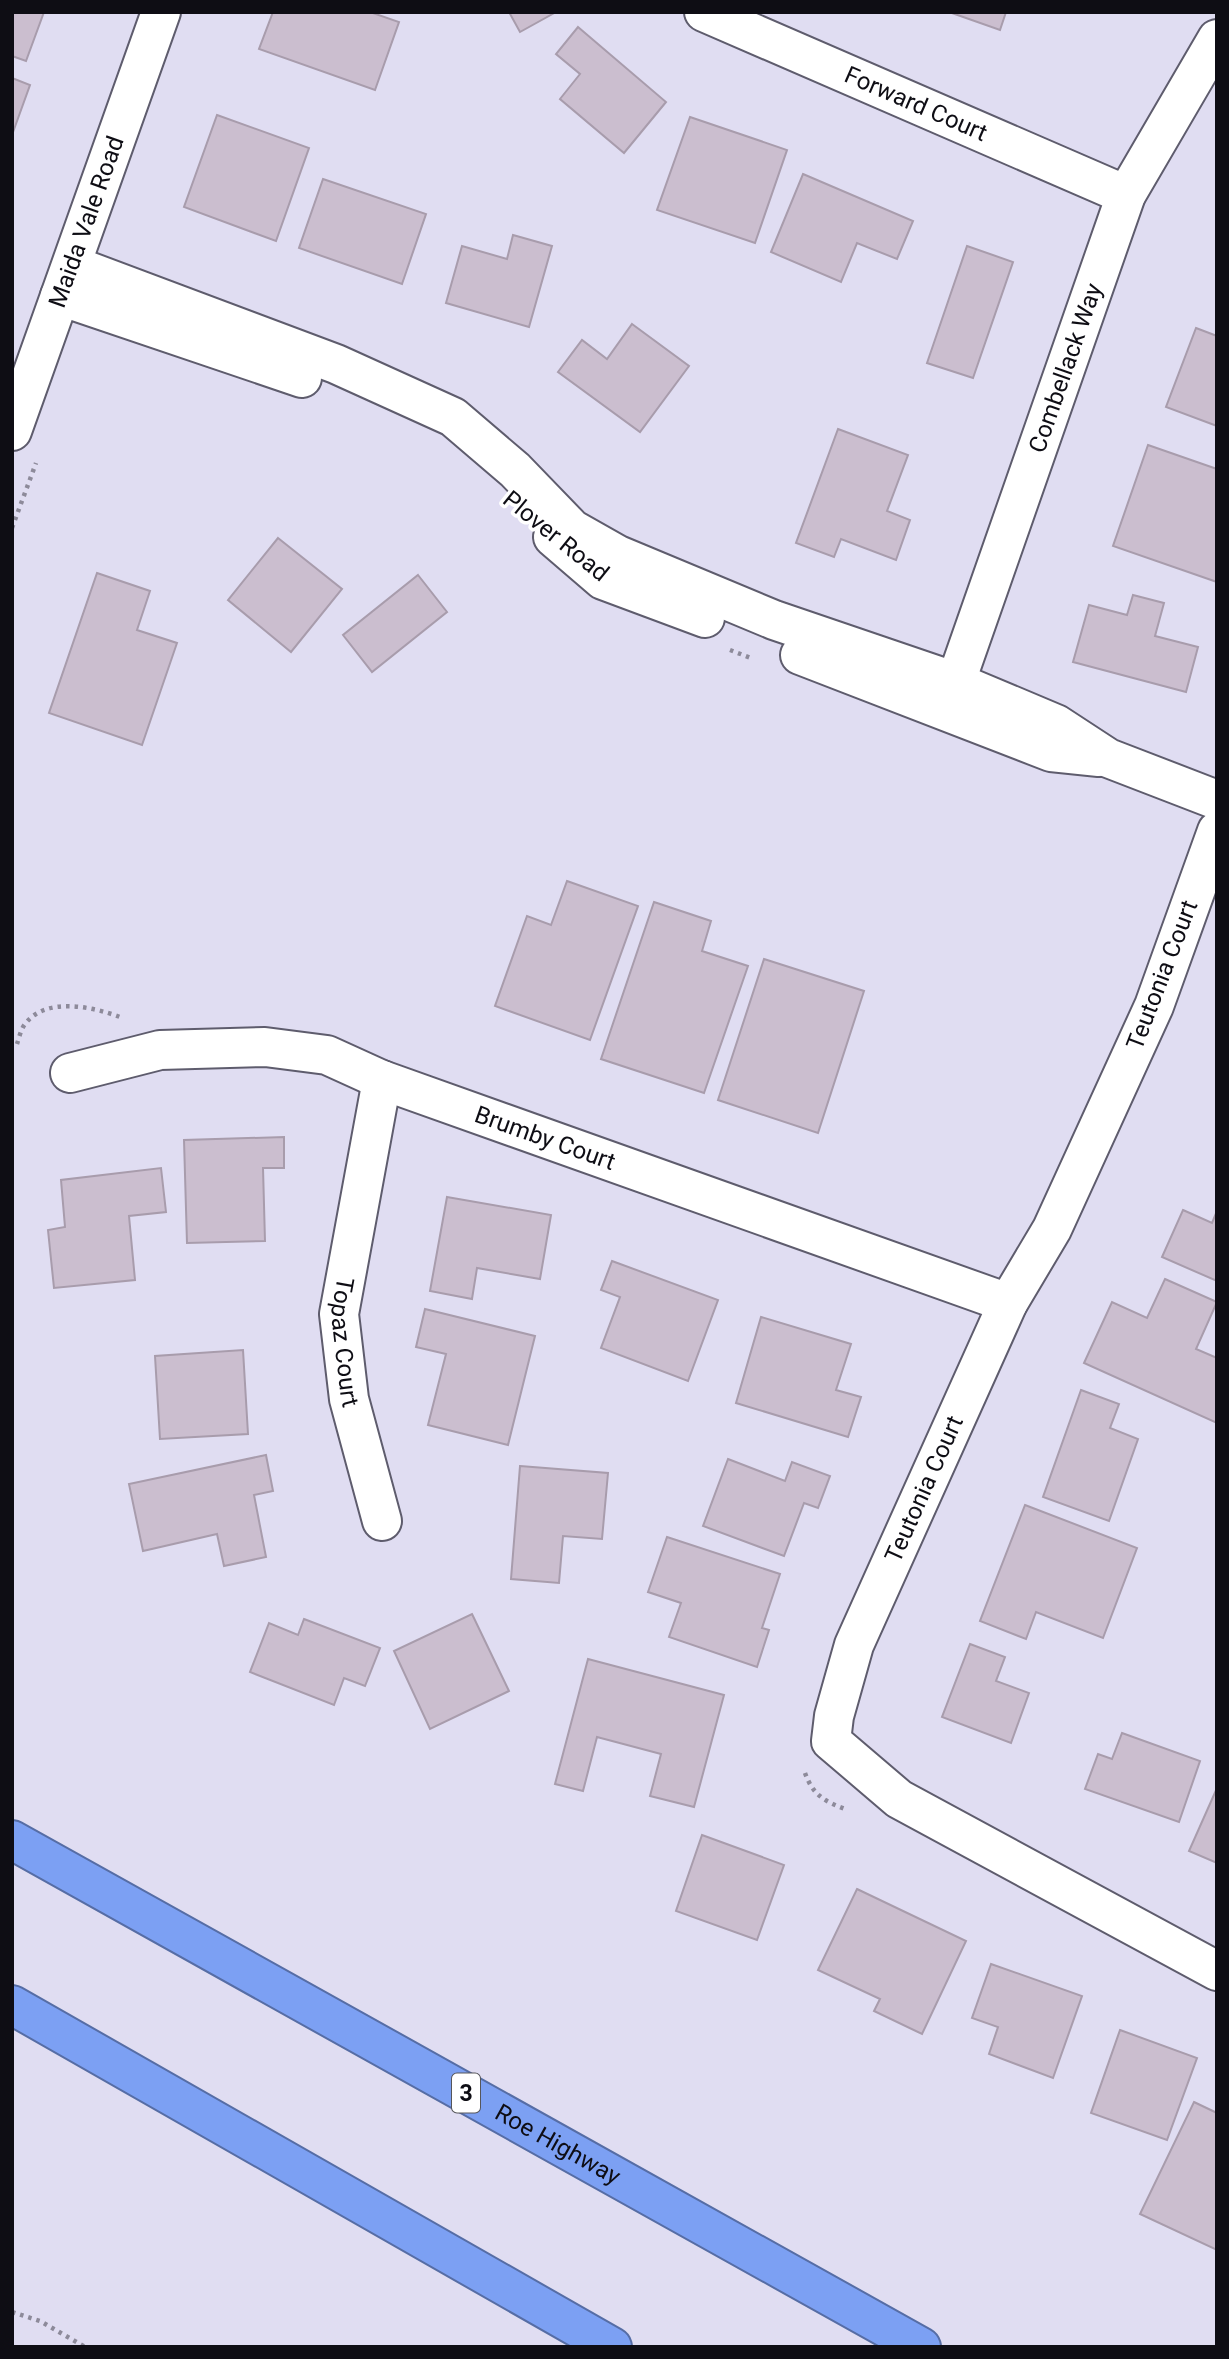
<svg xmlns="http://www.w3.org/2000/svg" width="1229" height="2359" font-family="Roboto,sans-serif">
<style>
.building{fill:#cbbecf;stroke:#a89cac;stroke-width:2}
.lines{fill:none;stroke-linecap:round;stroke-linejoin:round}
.street-casing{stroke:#5e5c6d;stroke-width:42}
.secondary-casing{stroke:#5e5c6d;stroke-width:42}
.highway-casing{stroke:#566da5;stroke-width:42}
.path{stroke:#8d8a9a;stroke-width:4.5;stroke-dasharray:3.5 5;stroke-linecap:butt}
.street{stroke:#fff;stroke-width:38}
.secondary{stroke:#fff;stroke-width:38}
.highway{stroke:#7ca0f3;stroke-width:38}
.labels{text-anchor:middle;stroke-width:7;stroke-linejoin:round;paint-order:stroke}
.shield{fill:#fff;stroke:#56565a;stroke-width:2}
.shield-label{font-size:23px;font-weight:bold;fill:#0e0d14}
.street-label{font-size:24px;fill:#0e0d14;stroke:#fff}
</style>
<rect width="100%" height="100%" fill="#e0ddf2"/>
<g class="building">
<path d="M12 12H44L26 61 12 56Z"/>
<path d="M273 12H370L399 22 375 90 259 49Z"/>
<path d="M509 12H556L520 32Z"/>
<path d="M949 12H1006L1000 30Z"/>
<path d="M578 27 666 102 624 153 560 99 580 74 556 54Z"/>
<path d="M12 78 30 85 12 135Z"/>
<path d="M217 115 309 148 276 241 184 207Z"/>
<path d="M690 117 787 150 755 243 657 210Z"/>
<path d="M803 174 913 221 897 259 857 243 841 282 771 252Z"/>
<path d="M323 179 426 214 402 284 299 248Z"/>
<path d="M513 235 552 246 529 327 446 303 462 246 507 259Z"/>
<path d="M967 246 1013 262 973 378 927 363Z"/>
<path d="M632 324 689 366 640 432 558 372 582 340 607 359Z"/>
<path d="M1196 328 1217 336V426L1166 407Z"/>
<path d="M838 429 908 455 887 511 910 520 896 560 841 539 834 557 796 543Z"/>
<path d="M1148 445 1217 469V582L1113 546Z"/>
<path d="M278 538 342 589 291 652 228 600Z"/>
<path d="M97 573 150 591 137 630 177 643 142 745 49 713Z"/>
<path d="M418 575 447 612 372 672 343 635Z"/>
<path d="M1133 595 1164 603 1155 636 1198 647 1186 692 1073 662 1089 605 1127 615Z"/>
<path d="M567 881 638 906 590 1040 495 1006 527 916 551 925Z"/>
<path d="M654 902 711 921 702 951 748 966 704 1093 601 1059Z"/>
<path d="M764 959 864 991 818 1133 718 1100Z"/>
<path d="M284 1137V1168H263L265 1241 187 1243 184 1140Z"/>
<path d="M161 1168 166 1212 129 1216 135 1280 54 1288 48 1230 65 1227 61 1180Z"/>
<path d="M447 1197 551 1215 540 1279 477 1268 472 1299 430 1291Z"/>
<path d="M1183 1210 1212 1223 1217 1211V1281L1162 1257Z"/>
<path d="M612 1261 718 1300 688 1381 601 1348 620 1297 601 1290Z"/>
<path d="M1165 1279 1217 1302 1196 1349 1217 1358V1423L1084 1363 1112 1302 1147 1318Z"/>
<path d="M425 1309 535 1336 508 1445 428 1425 446 1354 416 1347Z"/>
<path d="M761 1317 851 1344 836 1390 861 1397 848 1437 736 1403Z"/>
<path d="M243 1350 248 1434 160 1439 155 1356Z"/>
<path d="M1081 1390 1119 1404 1110 1428 1138 1439 1109 1521 1043 1497Z"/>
<path d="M266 1455 273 1491 254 1495 266 1557 224 1566 217 1534 143 1551 129 1484Z"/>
<path d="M728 1459 785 1481 792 1462 830 1476 818 1508 804 1503 784 1556 703 1526Z"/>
<path d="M520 1466 608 1473 602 1539 563 1536 559 1583 511 1579Z"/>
<path d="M1025 1505 1137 1548 1103 1638 1036 1612 1026 1639 980 1621Z"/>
<path d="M667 1537 780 1574 762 1628 769 1630 757 1667 669 1637 681 1603 648 1592Z"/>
<path d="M472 1614 509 1691 430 1729 394 1651Z"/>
<path d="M304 1619 380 1648 365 1686 344 1678 334 1705 250 1672 269 1623 298 1635Z"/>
<path d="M970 1644 1005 1657 996 1681 1029 1693 1011 1743 942 1717Z"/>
<path d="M588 1659 724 1695 694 1807 650 1796 661 1754 597 1737 583 1791 555 1784Z"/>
<path d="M1122 1733 1200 1761 1179 1822 1085 1789 1098 1754 1112 1759Z"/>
<path d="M1217 1788V1863L1189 1851Z"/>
<path d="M702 1835 784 1865 757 1940 676 1911Z"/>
<path d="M857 1889 966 1941 922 2034 874 2011 880 1999 818 1970Z"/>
<path d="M991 1964 1082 1996 1053 2078 989 2054 998 2027 972 2018Z"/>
<path d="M1120 2030 1197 2058 1167 2140 1091 2113Z"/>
<path d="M1194 2102 1217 2113V2250L1140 2214Z"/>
</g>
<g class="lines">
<defs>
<g id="street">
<path id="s1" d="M704 12 1126 195"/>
<path d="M72 265 336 364 453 417 515 470 572 529 618 555 774 620 956 682 1056 724 1108 758 1217 800"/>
<path d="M60 296 302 378"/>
<path d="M553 537 603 580 705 618"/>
<path d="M800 655 1051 752 1099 757"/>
<path id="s2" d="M947 707 1126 195 1217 39"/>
<path d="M1217 831 1154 1006 1052 1229 1008 1303 854 1645 834 1716 831 1741 899 1799 1217 1971"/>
<path id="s3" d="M70 1073 160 1050 265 1047 327 1055 382 1080 1008 1303"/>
<path id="s4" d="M382 1080 339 1314 349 1399 382 1521"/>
</g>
<g id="secondary">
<path id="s5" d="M12 431 161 12"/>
</g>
<g id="highway">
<path id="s6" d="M12 1840 921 2347"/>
<path d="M12 2005 612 2347"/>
</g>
</defs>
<use href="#street" class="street-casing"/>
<use href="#secondary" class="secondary-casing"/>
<use href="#highway" class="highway-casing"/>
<g class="path">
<path d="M12 528 36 463"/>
<path d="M730 650 751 658"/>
<path d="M17 1044C19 1038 21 1029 25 1024 46 996 93 1007 120 1017"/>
<path d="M805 1773C813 1795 824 1801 845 1809"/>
<path d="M12 2312 40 2321 85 2347"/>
</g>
<use href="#street" class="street"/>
<use href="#secondary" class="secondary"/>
<use href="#highway" class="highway"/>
</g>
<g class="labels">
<rect class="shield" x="452" y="2073.5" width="28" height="39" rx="5"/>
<g class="shield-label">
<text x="466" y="2101">3</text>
</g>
<g class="street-label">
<text dy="8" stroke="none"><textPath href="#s1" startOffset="231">Forward Court</textPath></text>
<text dy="8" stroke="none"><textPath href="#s5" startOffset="222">Maida Vale Road</textPath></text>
<text dy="8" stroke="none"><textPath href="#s2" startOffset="359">Combellack Way</textPath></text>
<text transform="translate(556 536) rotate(39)" y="8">Plover Road</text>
<text transform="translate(1162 975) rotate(-69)" y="8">Teutonia Court</text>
<text dy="8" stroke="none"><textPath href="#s3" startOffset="494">Brumby Court</textPath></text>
<text dy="8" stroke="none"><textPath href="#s4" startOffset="266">Topaz Court</textPath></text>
<text transform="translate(924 1489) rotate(-66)" y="8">Teutonia Court</text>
<text dy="8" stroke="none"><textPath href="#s6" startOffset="625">Roe Highway</textPath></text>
</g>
</g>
<rect width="1229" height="2359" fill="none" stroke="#0e0d14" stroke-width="28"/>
</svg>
